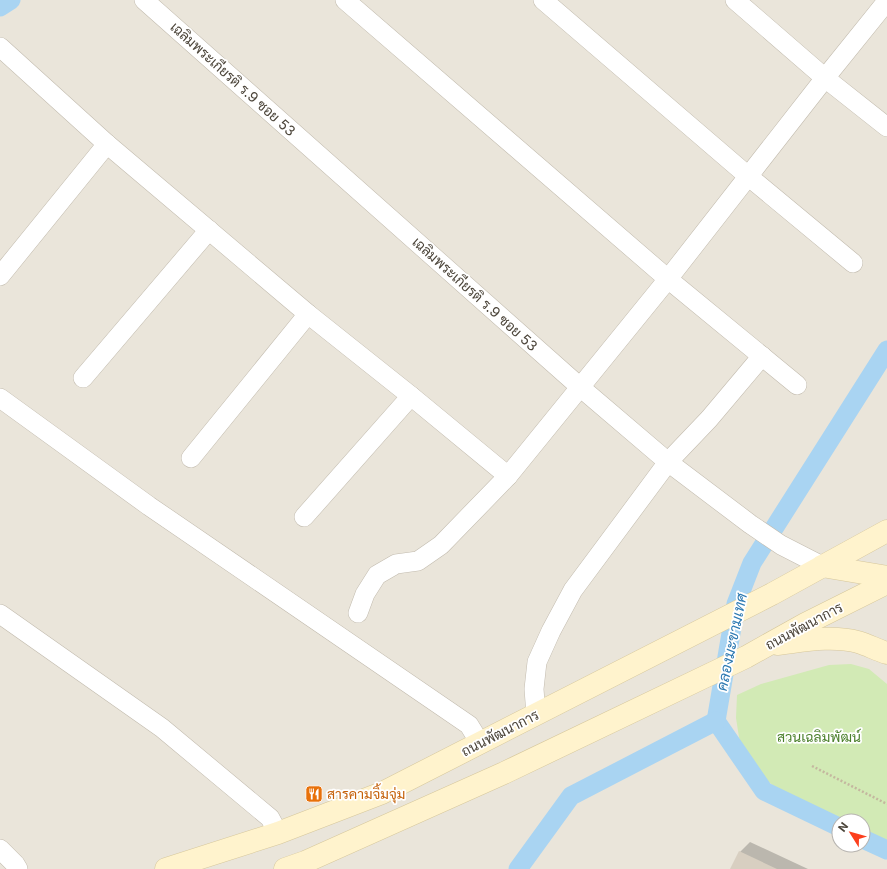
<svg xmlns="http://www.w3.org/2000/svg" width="887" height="869" font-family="Inter,Sarabun,sans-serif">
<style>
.residential{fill:#eae5da;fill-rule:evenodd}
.park{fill:#d2eab5}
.shadow{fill:#0003}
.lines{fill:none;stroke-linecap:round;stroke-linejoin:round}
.canal{stroke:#a9d4f2;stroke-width:19}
.building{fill:#d8cfc1}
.minor-casing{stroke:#c2bbae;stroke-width:20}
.secondary-casing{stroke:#d6c79b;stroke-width:23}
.path{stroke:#c4b79f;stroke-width:2.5;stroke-dasharray:2 2;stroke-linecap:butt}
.minor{stroke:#fff;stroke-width:19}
.secondary{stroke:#fff3cd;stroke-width:22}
.labels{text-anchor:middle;stroke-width:3.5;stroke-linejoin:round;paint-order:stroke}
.street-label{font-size:14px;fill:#4b4439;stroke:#fff}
.park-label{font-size:14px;fill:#4a7f2a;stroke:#fff}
.food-label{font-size:14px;fill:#c56008;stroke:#fff;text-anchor:start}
.water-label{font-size:15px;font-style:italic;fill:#2e7ab2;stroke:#fff}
</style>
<rect width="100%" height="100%" fill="#f6f3ec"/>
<path class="residential" d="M0 0H887V869H0ZM839 821H863V845H839Z"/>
<path class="park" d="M851 664 869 669 887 684V844L863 833V821H839V822L796 802 759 775 741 750 736 718 737 695 761 684 829 665Z"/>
<path class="shadow" d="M750 842 808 869H731L740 852Z"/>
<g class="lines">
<g class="canal">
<path d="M0 7 11 0"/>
<path d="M716 721 736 604 752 563 887 350"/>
<path d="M716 721 764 791 839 827"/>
<path d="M863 839 887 850"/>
<path d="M518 869 571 796 716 721"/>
</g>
</g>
<path class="building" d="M739 851 777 869H730Z"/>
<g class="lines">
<defs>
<g id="minor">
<path d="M144 0 580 387 668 462 750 524 781 545 822 566"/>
<path d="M345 0 668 279 797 385"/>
<path d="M543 0 748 176 853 263"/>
<path d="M735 0 825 78 887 127"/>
<path d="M0 47 107 144 308 314 411 396 508 476"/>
<path d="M0 276 107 144"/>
<path d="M83 378 209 230"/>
<path d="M0 398 149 506 469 725 480 743"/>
<path d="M191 458 308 314"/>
<path d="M304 517 411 396"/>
<path d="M358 613 365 594 377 575 396 564 418 561 441 545 508 476 668 279 825 78 887 1"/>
<path d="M0 614 162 728 270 818 278 833"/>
<path d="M536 715 534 689 537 662 551 631 573 590 668 462 709 419 762 356"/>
<path d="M0 849 15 864 18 869"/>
</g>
<g id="secondary">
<path d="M822 566 887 577"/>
<path d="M777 644C803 641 832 635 858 642 868 645 877 650 887 653"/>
<path d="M166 869 278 833 382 793 772 594 887 531"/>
<path d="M285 869 305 862 504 773 746 657 805 624 887 583"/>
</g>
</defs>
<use href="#minor" class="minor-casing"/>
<use href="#secondary" class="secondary-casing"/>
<path class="path" d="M812 766 887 804"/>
<use href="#minor" class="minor"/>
<use href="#secondary" class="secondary"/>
</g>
<defs>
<symbol id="restaurant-square" viewBox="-11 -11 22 22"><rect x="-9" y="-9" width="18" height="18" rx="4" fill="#e8710a" stroke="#fff"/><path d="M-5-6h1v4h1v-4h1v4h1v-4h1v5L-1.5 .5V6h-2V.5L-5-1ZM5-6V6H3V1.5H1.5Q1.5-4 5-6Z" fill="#fff"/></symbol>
</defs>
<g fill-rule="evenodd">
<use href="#restaurant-square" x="304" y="784" width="20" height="20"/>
</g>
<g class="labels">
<g class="street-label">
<text transform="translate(233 79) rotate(42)" y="5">เฉลิมพระเกียรติ ร.9 ซอย 53</text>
<text transform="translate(475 294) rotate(42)" y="5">เฉลิมพระเกียรติ ร.9 ซอย 53</text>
<text transform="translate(804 626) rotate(-28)" y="5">ถนนพัฒนาการ</text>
<text transform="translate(500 733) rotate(-27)" y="5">ถนนพัฒนาการ</text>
</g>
<g class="park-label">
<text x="819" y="742">สวนเฉลิมพัฒน์</text>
</g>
<g class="food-label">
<text x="327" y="799">สารคามจิ้มจุ่ม</text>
</g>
<g class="water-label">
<text transform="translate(732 642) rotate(-78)" y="5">คลองมะขามเทศ</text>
</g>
</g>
<g transform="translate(851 833) rotate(307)"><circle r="19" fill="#ffffff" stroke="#b7b4b0"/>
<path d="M0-3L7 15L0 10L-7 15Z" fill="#fc3f1d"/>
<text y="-6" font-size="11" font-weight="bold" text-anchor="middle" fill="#4b4439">N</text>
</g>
</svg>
